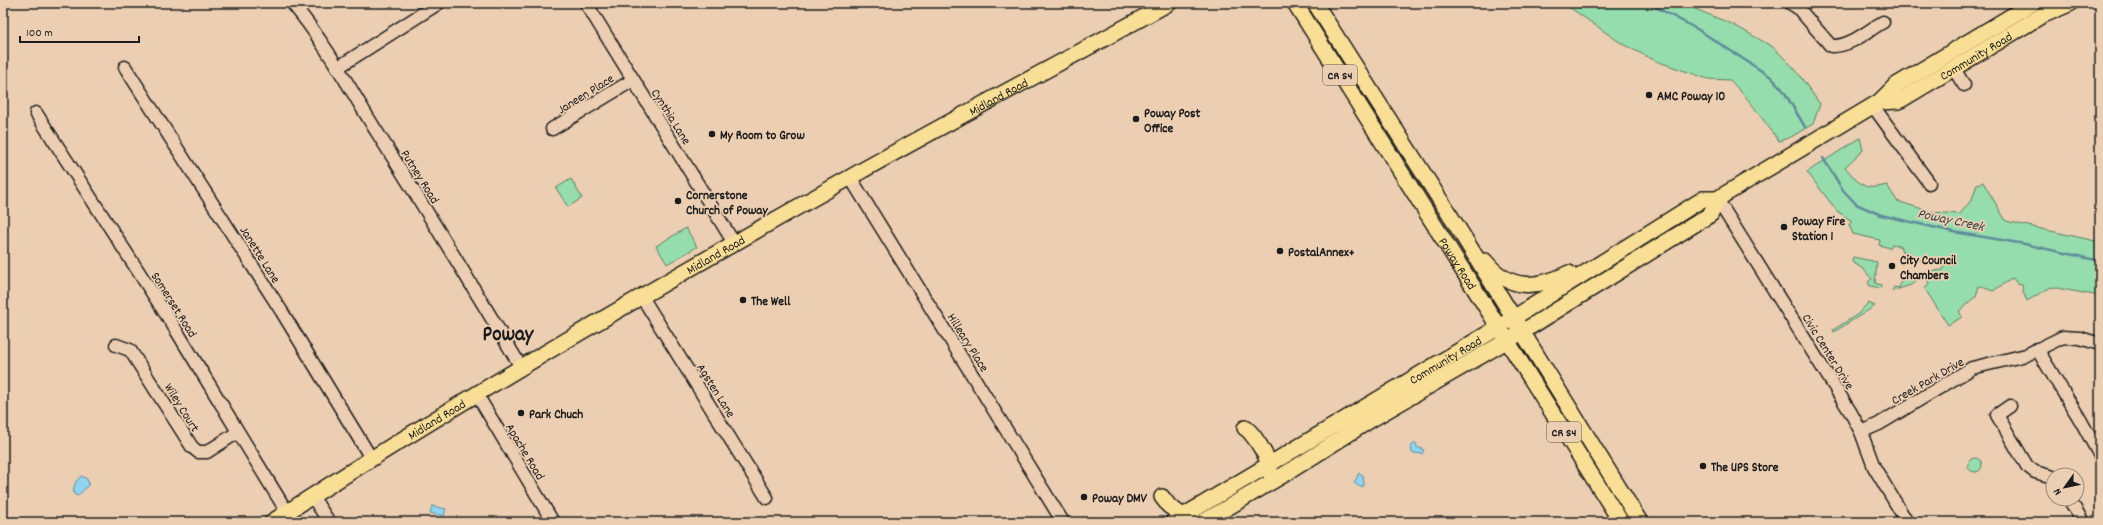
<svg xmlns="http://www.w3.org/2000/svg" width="2103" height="525" font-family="Dekko,sans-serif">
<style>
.green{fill:#95ddac;stroke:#587c64}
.water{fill:#8ed5ef;stroke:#608b9b}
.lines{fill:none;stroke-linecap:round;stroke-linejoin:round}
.stream{stroke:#608b9b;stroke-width:2.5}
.minor-casing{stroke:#1c1c1c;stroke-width:15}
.major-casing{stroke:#1c1c1c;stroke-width:18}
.minor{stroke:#eccfb2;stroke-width:12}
.major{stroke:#f9df96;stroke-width:15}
.poi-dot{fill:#1c1c1c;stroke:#eccfb2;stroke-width:1.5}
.labels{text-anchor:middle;stroke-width:3.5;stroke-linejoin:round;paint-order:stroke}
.shield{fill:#eccfb2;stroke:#5a5249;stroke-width:1}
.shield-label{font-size:12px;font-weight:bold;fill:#1c1c1c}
.street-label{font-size:13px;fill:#1c1c1c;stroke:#eccfb2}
.poi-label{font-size:13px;font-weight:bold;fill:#1c1c1c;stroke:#eccfb2;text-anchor:start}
.water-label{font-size:14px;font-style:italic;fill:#334146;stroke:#eccfb2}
.town-label{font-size:21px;font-weight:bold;fill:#1c1c1c;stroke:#eccfb2}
</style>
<rect width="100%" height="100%" fill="#eccfb2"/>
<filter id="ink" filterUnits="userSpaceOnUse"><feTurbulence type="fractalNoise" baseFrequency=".025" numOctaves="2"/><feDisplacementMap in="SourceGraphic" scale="8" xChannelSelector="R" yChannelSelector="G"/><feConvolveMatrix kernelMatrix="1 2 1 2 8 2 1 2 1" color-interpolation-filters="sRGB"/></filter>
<g filter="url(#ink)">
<g class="green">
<path d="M1563 3H1681L1734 25 1773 47 1795 69 1820 104 1813 124 1791 137 1779 141 1750 102 1730 80 1708 79 1656 61 1624 45Z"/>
<path d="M1860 138 1863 150 1845 167C1861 185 1863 191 1887 185L1897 201 1932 212 1960 214 1972 199 1977 184 1983 182 2006 221 2100 242V296L2051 287 2027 301 2023 292 2022 285 2017 284 2013 278 1993 291 1979 286 1976 296 1959 311 1962 317 1948 325 1925 289 1929 284 1927 277 1933 271 1943 270 1945 265 1906 257 1907 252 1901 251V247L1892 244 1890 248 1879 245 1880 240 1853 234 1849 225 1852 221 1837 211 1807 172Z"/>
<path d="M571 179 582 198 568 207 556 188Z"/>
<path d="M686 228 697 247 667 264 656 246Z"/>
<path d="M1853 257 1877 262 1875 283 1881 285V288L1870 286 1868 282 1872 279 1863 269 1852 262Z"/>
<path d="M1906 277 1917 280 1911 285 1892 291 1894 287 1899 288 1902 278 1906 279Z"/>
<path d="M1868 303 1875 306 1834 332 1833 330 1858 314Z"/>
<circle cx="1975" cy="465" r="7"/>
</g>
<g class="water">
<path d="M1416 443 1417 447 1424 450 1422 454 1412 453 1411 446Z"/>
<path d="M1359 473 1363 475 1364 486 1360 487 1354 483Z"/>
<path d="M82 476 87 479 89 484 79 495 77 496 74 494C72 488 76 479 82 476Z"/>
<path d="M432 506 446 509 444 516 430 513Z"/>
</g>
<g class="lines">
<g class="stream">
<path d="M1648 3 1697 29 1771 77 1783 90 1805 127"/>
<path d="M1823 158 1843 190 1856 204 1881 215 1954 232 2025 244 2100 261"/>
</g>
<defs>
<g id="minor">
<path d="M292 3C324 41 349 87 375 129 425 208 473 287 521 367"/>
<path d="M586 3 734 243"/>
<path d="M1790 3 1798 8 1831 46C1850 47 1867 31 1883 22"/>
<path d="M125 67 282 312 371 458"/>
<path d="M337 68 439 3"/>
<path d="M1954 69 1964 85"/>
<path d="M1873 106 1929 183"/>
<path d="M36 113 173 325 287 512"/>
<path d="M552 129 633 80"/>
<path d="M850 177 1063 522"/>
<path d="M1717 199 1851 413 1861 432 1874 467 1907 522"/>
<path d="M642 297 767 498"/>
<path d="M116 345 130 350 192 447 198 452H207L238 432"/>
<path d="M2037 349 2081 421 2100 456"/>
<path d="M476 393 553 522"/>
<path d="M2010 406 1997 415 2027 466 2035 472 2053 477"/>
<path d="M1861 432 1879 424 1972 368 2026 355 2063 337 2080 338 2100 344"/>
<path d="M312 496 329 522"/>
<path d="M2069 499 2083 522"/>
</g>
<g id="major">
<path id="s1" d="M1295 3 1621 522"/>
<path d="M1315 3 1458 228 1640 522"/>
<path id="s2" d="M1879 102 1899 101 2041 16 2071 3"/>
<path d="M1485 261C1509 291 1537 289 1569 273"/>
<path d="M1245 428C1253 432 1273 464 1270 473"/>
<path d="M1162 497 1169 506 1183 516"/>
<path id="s3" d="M272 522C460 400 654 288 849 178 955 118 1063 62 1169 3"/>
<path id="s4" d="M1173 522 1499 327 1703 199H1717L1879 102 1895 86 2033 3"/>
<path d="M1203 522 1290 471 1372 419 1522 332 1711 214 1717 199"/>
</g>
</defs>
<use href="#minor" class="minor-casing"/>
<use href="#major" class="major-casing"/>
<use href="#minor" class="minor"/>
<use href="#major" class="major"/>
</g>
</g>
<g class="poi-dot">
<circle cx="1649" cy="95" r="4"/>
<circle cx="1136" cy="119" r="4"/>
<circle cx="712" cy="134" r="4"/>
<circle cx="678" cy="201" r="4"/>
<circle cx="1784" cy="227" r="4"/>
<circle cx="1280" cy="251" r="4"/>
<circle cx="1892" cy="266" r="4"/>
<circle cx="743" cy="300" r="4"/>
<circle cx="521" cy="413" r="4"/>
<circle cx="1703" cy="466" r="4"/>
<circle cx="1084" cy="497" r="4"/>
</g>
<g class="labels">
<g class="shield">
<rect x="1323" y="65" width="34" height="20" rx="3"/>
<rect x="1547" y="422" width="34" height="20" rx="3"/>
</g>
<g class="shield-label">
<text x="1340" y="79">CR S4</text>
<text x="1564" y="436">CR S4</text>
</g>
<g class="street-label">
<text dy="5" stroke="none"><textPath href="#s2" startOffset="109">Community Road</textPath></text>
<text transform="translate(585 93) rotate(-32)" y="5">Janeen Place</text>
<text dy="5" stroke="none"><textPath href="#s3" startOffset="842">Midland Road</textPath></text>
<text transform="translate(672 116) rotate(58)" y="5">Cynthia Lane</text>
<text transform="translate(421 176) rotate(58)" y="5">Putney Road</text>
<text transform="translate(261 254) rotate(58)" y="5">Janette Lane</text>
<text dy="5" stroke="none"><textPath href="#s3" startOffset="518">Midland Road</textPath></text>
<text dy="5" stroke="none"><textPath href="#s1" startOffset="307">Poway Road</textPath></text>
<text transform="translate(175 304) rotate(58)" y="5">Somerset Road</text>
<text transform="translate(969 342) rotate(58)" y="5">Hilleary Place</text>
<text transform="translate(1829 351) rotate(58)" y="5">Civic Center Drive</text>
<text dy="5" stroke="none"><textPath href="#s4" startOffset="317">Community Road</textPath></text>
<text transform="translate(1927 380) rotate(-30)" y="5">Creek Park Drive</text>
<text transform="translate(717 390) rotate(58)" y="5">Agsten Lane</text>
<text transform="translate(183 407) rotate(58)" y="5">Wiley Court</text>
<text dy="5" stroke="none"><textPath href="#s3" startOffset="194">Midland Road</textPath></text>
<text transform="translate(526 451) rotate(59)" y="5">Apache Road</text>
</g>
<g class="poi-label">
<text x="1657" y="100">AMC Poway 10</text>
<text x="1144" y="117">Poway Post<tspan x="1144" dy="15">Office</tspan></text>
<text x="720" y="139">My Room to Grow</text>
<text x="686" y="199">Cornerstone<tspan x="686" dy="15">Church of Poway</tspan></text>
<text x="1792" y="225">Poway Fire<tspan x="1792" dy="15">Station 1</tspan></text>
<text x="1288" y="256">PostalAnnex+</text>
<text x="1900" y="264">City Council<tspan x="1900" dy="15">Chambers</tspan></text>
<text x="751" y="305">The Well</text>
<text x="529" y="418">Park Chuch</text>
<text x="1711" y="471">The UPS Store</text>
<text x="1092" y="502">Poway DMV</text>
</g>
<g class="water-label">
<text transform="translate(1951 219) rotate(12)" y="5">Poway Creek</text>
</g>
<g class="town-label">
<text x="508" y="340">Poway</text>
</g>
</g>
<rect width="2103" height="525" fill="none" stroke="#eccfb2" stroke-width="16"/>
<rect x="8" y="8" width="2087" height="509" fill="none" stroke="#1c1c1c" stroke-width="1.5" filter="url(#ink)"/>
<g transform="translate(2065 487) rotate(237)"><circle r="19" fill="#eccfb2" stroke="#998776"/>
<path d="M0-3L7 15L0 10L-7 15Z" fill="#1c1c1c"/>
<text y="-6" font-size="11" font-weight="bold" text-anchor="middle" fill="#1c1c1c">N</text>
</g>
<path d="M20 36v6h119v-6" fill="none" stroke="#1c1c1c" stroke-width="2"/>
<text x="26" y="36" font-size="12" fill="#1c1c1c" stroke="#eccfb2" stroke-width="3" paint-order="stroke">100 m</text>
</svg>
